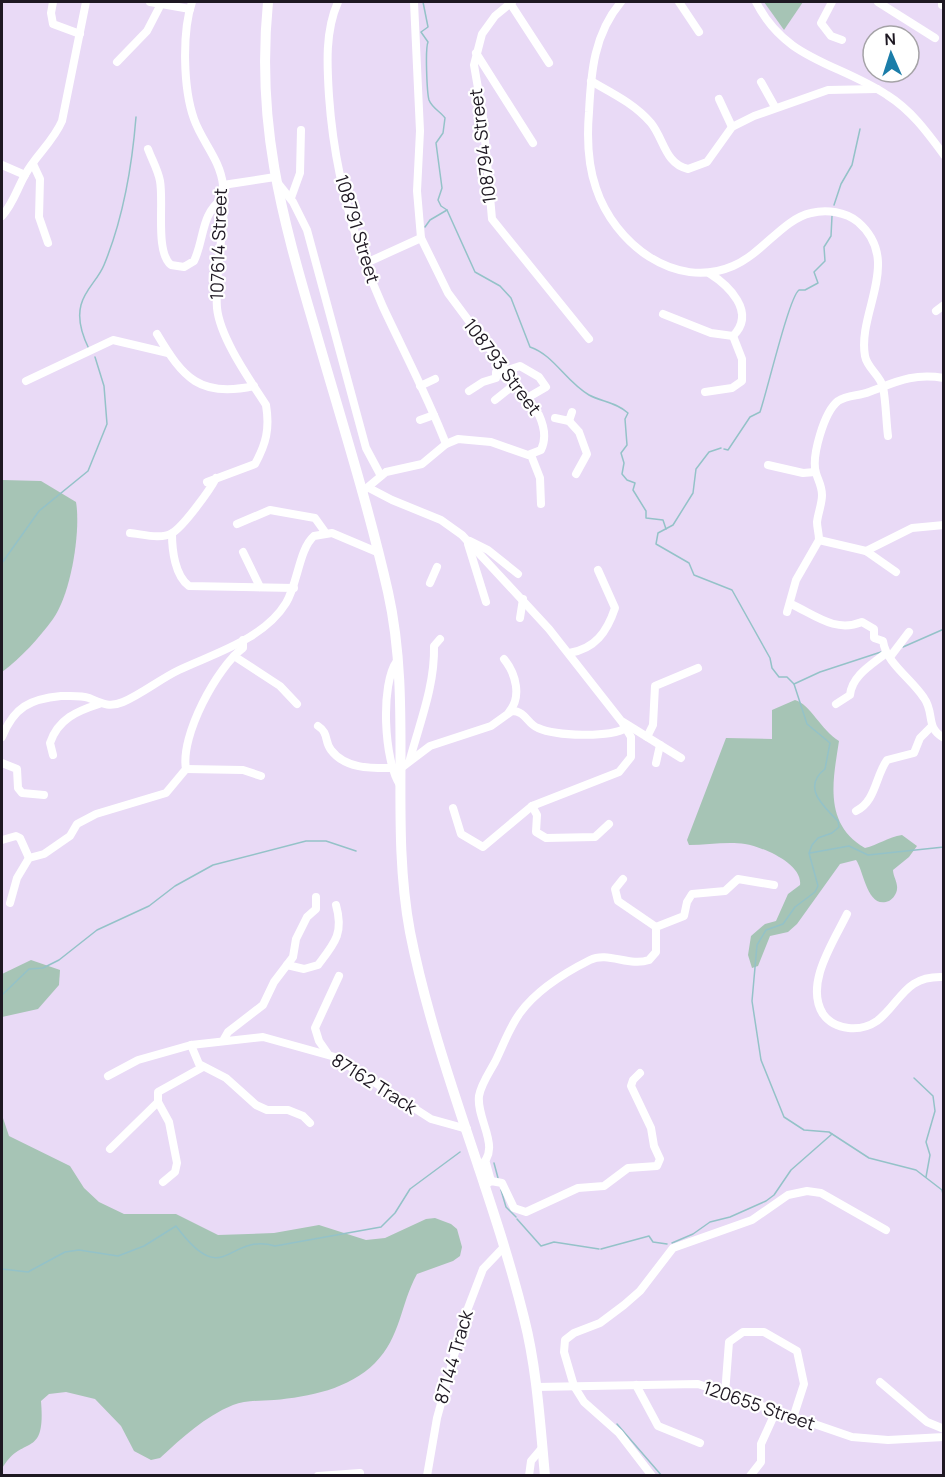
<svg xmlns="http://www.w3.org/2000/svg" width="945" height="1477" font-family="Manrope,sans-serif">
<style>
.green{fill:#a6c4b5}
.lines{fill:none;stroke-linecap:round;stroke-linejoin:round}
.stream{stroke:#94c2c8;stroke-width:1.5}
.minor{stroke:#fff;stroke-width:8}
.major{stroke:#fff;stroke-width:10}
.labels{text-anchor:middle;stroke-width:4.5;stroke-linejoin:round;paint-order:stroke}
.street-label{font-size:18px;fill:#1e1822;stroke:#fff}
</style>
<rect width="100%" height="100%" fill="#e9daf6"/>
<g class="green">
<path d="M764 2H803L784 30Z"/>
<path d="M2 480 41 481 76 502C81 531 71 594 53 619 39 638 21 658 2 672Z"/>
<path d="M795 700C810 704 821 730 839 741 833 780 823 824 865 848 878 845 888 837 902 835L917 846 909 857 893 870C893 876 898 883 897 889 897 893 893 899 889 901 867 910 864 871 856 860L840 864 797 924 788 932 770 936 758 966 752 968 748 955 751 936 765 924 776 921 788 894 800 885C803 864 763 847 745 844 728 841 707 845 689 845L687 840 726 738 772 739V710Z"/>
<path d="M31 960 60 970 59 985 38 1009 2 1017V974Z"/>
<path d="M2 1115 9 1136 70 1166 84 1188 99 1202 124 1214H176L218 1235 274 1233 319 1225 366 1240 385 1238 426 1219 435 1218 451 1224 457 1229 462 1247 460 1256 453 1261 417 1274C400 1305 401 1337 375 1363 349 1389 309 1397 274 1400 261 1401 245 1400 233 1405 204 1417 183 1437 160 1458L151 1460 134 1451 121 1426 95 1399 66 1392 49 1394 41 1401C46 1461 22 1433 2 1469Z"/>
</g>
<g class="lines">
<g class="stream">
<path d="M423 2 428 27 421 32 428 42C425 49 427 93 429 100 432 108 441 112 445 118L443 133 436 143 442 188 438 200 441 206 447 210 475 272 500 286 511 298 530 347C554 355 566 382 589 395 602 402 616 402 628 413L625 419 627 445 621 453 624 463 622 474 627 480 635 483 633 490 646 511V518L663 520 666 529"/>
<path d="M834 205 841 184 852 165 860 129"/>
<path d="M425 227 430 220 447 210"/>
<path d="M89 349C82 335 77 320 81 305 85 289 98 280 104 265 123 219 132 167 136 117"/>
<path d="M721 448 709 452 696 469 693 493 673 525 658 533 656 544 689 563 694 575 732 590 770 658 772 668 779 677H787L794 684 807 724 830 743 825 769C802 787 822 805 838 821L839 827 832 833 818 838 812 845 809 853 818 886 815 892 795 907 783 924 766 930 757 945 752 1001 761 1060 784 1117 804 1130 829 1132 869 1158 916 1170 942 1190 944 1198"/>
<path d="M724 449 728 450 750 417 760 412C767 392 789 297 799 290H805L818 283 814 272 825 261 824 247 831 236 832 216"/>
<path d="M2 563 39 511 88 471 107 424 104 386 95 357"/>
<path d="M903 647 944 629"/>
<path d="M794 684 820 672 881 652"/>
<path d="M810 853 849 846 868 855 944 847"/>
<path d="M2 995 29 969 43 968 59 960 97 930 149 906 175 886 213 865 306 841H326L356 851"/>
<path d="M914 1078 933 1096 935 1111 926 1142 930 1155 926 1177"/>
<path d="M494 1163 498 1178"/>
<path d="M501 1190 506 1207 516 1217"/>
<path d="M517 1219 541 1246 554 1242 599 1249"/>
<path d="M672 1243 693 1234 710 1222 730 1217 766 1201 774 1195 791 1170 832 1134"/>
<path d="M601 1249 649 1236 653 1242 667 1244"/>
<path d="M2 1269 28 1272 65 1252 79 1250 118 1256 144 1246 176 1226C225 1292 227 1232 275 1246L381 1227 395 1213 410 1189 460 1152"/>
<path d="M617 1424 662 1476"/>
</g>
<g class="minor">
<path d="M53 2 51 13 53 24 80 34"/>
<path d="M150 2 190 9"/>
<path d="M192 2C182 32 183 88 194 119 202 142 220 159 223 185 227 226 214 267 217 308 220 338 250 380 266 405 270 429 266 444 255 464L207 482"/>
<path d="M338 2C325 31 327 65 329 96 334 169 353 240 383 307 404 352 428 397 446 444"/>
<path d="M512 2 495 16 482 34 474 65 483 117 492 219 589 339"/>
<path d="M621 2C594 34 591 72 589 112 587 136 588 165 596 188 614 243 675 291 733 266 762 254 783 219 811 213 827 209 846 212 858 222 903 261 857 312 865 356 867 368 880 375 883 387 886 402 886 420 888 436"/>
<path d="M679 2 699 32"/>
<path d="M756 2C786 61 837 62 887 95 911 110 927 132 944 155"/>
<path d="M832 2 821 23 831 36 842 40"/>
<path d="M878 2 935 38"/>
<path d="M510 3 549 63"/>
<path d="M942 5V2"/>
<path d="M476 53 533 143"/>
<path d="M117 62 147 31 161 4"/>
<path d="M591 81C612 93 635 104 651 123 664 139 665 164 688 169L707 162 732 127 754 116 828 90 877 89"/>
<path d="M761 82 775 107"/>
<path d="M719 99 732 127"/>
<path d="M148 149C152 160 158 170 160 181 164 203 155 252 171 265L184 267 194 261C205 238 200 215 223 198"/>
<path d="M33 164 40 179 39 217 48 243"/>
<path d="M2 165 25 175"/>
<path d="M277 182 293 202 307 230 366 448 381 476"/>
<path d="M223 185 275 177"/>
<path d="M291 198 300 173 301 130"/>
<path d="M2 216C13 204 17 189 25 175 35 156 53 142 62 121L86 2"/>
<path d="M366 263 421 238"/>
<path d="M709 273C728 285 757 312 733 336"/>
<path d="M936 311 944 305"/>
<path d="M663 314 711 333 733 336 742 359V381L732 388 705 392"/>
<path d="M157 334C183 378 200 398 254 386"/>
<path d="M505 371 520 366 539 377 546 387 527 398"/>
<path d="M26 381 113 340 168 353"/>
<path d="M420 386 435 379"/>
<path d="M469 391 483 382 496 378V372L502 367"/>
<path d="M495 400 515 384"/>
<path d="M555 418 569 421 572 412"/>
<path d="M420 420 434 415"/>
<path d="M569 421 579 432 587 454 576 474"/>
<path d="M531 455 540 478 541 504"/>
<path d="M768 465 803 473 815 472"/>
<path d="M369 488 392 500 441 520 462 535 549 629 622 722 631 737V757L619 772 532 806 483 847 461 834 453 808"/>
<path d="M362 492 386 472 422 464 446 444 458 439 491 442 528 455 541 450C547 438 544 426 539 415L448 293 421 238 417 191 420 131 414 2"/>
<path d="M237 524 270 510 315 518 325 532"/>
<path d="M130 533C142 534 161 540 172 533 183 527 210 490 216 478"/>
<path d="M172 534C172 550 175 576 189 586L294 588"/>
<path d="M819 540C819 533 817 528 817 522 818 513 822 504 822 495 822 486 818 480 816 473 811 457 824 412 838 401 847 395 859 396 869 392 896 382 912 373 944 378"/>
<path d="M470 541 488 550 518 574"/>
<path d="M468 544 486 602"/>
<path d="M866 551 912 528 944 525"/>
<path d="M243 552 260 587"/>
<path d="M430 583 437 567"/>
<path d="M791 604C815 615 835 633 862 622L874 629V638L883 641C886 663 912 679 924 698 935 713 925 728 944 738"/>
<path d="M787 612 796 580 819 540 866 551 896 572"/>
<path d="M520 618 523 599"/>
<path d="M569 653C595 649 607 632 615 608L598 570"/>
<path d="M234 656 280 686 297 704"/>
<path d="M890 657 909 632"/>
<path d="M504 659C516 674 522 697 509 712"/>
<path d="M397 661C380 684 384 761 400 785"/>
<path d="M836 704 850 695C852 676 871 665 885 654"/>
<path d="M623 722 681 758"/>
<path d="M318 726C329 733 324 741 331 750 347 771 376 768 401 768L430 746 491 726 512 711C526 711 527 724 538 728 556 736 609 738 626 728"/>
<path d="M2 737C14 707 30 699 61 696 70 696 81 695 89 698 101 703 109 708 123 702 142 694 160 679 179 670 215 653 264 639 286 603 298 583 299 549 314 536L332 533 377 552"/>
<path d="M647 737 653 725 655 686 698 668"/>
<path d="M53 755 50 743C58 719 77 711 99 704"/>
<path d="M410 759C420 722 435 685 434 646L440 639"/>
<path d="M2 763 17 769 18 788 22 793 44 795"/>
<path d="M656 763 660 745"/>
<path d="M186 769 243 770 261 776"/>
<path d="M532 806 537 815 536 832 546 838 595 837 609 824"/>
<path d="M856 811C876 801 875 777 887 760L914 753 920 738 931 727"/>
<path d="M2 840 16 836 20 838 29 858"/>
<path d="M623 879 615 889 618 901 656 927"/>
<path d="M10 903 17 878 29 858 44 854 70 836 77 824 96 814 166 793 186 769C180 736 217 667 243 648V640"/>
<path d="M847 914C834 941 804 984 823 1014 835 1031 861 1032 877 1021 901 1003 904 975 944 977"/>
<path d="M287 965 304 969 318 965C335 943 344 933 336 905"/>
<path d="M224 1039 228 1032 263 1005 274 982 293 957 296 939 307 917 316 909V897"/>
<path d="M191 1045 199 1064 226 1078 256 1105 267 1110H288L303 1116 310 1123"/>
<path d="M328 1054 319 1041 315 1028 339 976"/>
<path d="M108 1076 138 1060 191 1045 263 1037 335 1057 431 1119 467 1129"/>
<path d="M110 1149 158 1102"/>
<path d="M486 1163 491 1181"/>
<path d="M478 1168C504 1149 476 1121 479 1096 481 1084 489 1073 495 1062 503 1046 509 1028 520 1013 536 991 566 972 590 960 608 951 629 967 649 960L656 952V927L684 916 687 902 692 894 725 891 738 879 774 885"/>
<path d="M163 1182 175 1172 177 1163 169 1122 158 1102V1092L203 1067"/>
<path d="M484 1186 491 1181 502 1183 514 1208 526 1212 578 1188 604 1186 628 1168 657 1166 660 1159 654 1146 651 1128 631 1086 633 1080 640 1073"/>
<path d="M880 1382 927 1422 944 1429"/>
<path d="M636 1385 658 1426 700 1443"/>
<path d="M536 1387 698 1384 852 1437 888 1440 944 1437"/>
<path d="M725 1394 729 1342 743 1332H764L797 1351 804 1384 793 1418"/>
<path d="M318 1476 360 1473"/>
<path d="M427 1476 437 1418 465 1316 483 1269 503 1248"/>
<path d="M529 1476 531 1461 542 1448"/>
<path d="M652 1476 619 1433 584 1402 574 1386 564 1352 565 1340 574 1333 600 1323 624 1305 640 1291 673 1248 752 1220 788 1195 807 1191 821 1193 886 1230"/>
<path d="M750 1476 761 1462V1444L776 1411"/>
</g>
<path class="major" d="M268 2C256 123 281 214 315 329 340 416 368 504 388 592 413 704 389 820 410 932 436 1064 492 1188 524 1318 537 1369 540 1423 545 1476"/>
</g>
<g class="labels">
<g class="street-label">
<text transform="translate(483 146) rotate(-97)" y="6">108794 Street</text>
<text transform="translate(357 229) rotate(73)" y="6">108791 Street</text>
<text transform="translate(219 244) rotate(-88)" y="6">107614 Street</text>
<text transform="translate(502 367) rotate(53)" y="6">108793 Street</text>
<text transform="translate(374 1084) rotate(32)" y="6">87162 Track</text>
<text transform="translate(454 1357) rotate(-74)" y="6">87144 Track</text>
<text transform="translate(759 1406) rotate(19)" y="6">120655 Street</text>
</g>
</g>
<rect width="945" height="1477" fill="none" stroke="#1e1822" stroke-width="6"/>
<g transform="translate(891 54) rotate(357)"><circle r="28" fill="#ffffff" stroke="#a5a3a7" stroke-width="1.5"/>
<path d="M0-4.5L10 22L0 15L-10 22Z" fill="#1b7da9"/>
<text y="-9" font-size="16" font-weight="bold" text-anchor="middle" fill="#1e1822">N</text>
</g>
</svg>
